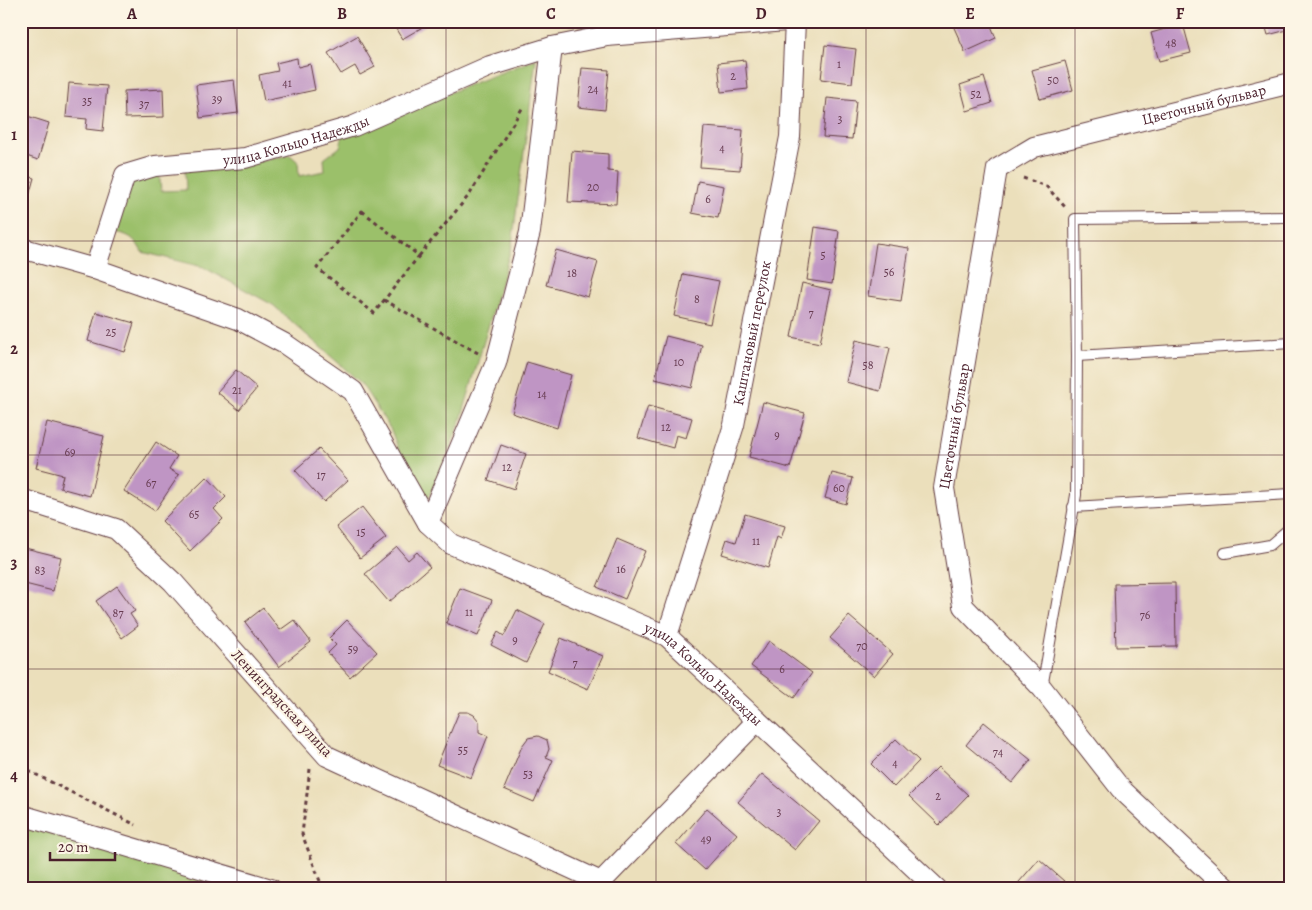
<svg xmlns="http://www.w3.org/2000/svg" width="1312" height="910" font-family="Alegreya,serif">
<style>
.green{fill:#9bc06a;stroke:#72704a}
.building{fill:#bf95c4}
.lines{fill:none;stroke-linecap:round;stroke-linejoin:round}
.lane-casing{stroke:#623c41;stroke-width:12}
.street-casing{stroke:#623c41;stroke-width:22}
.path{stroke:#623c41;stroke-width:3;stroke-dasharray:4 4;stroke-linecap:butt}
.lane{stroke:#fff;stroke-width:10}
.street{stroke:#fff;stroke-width:20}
.grid{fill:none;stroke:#4a1f2b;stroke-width:1;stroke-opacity:0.55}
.labels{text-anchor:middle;stroke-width:4.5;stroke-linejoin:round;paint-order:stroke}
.number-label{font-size:12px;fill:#673c51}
.street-label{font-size:15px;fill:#4a1f2b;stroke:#fcf5e5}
.neatline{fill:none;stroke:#4a1f2b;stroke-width:2}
.grid-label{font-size:16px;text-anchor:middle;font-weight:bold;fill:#4a1f2b}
</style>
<rect width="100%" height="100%" fill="#fcf5e5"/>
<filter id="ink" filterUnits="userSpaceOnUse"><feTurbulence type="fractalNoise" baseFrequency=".02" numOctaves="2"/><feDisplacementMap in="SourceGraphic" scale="10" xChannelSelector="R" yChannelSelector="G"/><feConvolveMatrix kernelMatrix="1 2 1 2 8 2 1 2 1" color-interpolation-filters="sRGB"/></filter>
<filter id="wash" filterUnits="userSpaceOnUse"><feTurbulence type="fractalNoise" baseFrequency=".0096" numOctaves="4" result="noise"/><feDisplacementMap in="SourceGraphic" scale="20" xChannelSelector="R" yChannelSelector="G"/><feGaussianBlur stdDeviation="1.12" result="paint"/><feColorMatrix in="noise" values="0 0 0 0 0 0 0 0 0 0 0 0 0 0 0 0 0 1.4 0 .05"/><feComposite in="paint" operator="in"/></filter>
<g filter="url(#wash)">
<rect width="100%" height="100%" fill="#ebdfbb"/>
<g class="green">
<path d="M536 59 512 245 461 420 433 490 428 497 420 493 408 475 391 430 361 383 273 305 203 267 142 252C134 237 129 235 114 232L126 187 138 175 159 171 161 191 186 190 185 169 239 166 290 155 298 162 299 176 325 171 324 159 340 147 343 134Z"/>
<path d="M21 823 246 889H21Z"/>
</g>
<g id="blocks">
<g class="building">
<path d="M391 21H433L402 39Z"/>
<path d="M951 21H989L996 38 965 52Z"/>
<path d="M1264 21H1291V29L1268 35Z"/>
<path d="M1183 24 1191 53 1159 61 1151 33Z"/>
<path d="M357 36 375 67 360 75 355 66 341 74 328 53Z"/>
<path d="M825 45 856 49 852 83 821 79Z"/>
<path d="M297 58 298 67 310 64 315 90 264 101 259 75 278 71 276 63Z"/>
<path d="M745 60 748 89 721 92 718 63Z"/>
<path d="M1065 61 1073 90 1040 99 1032 70Z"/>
<path d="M582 68 609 70 605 110 578 107Z"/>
<path d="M984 77 992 103 967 111 960 85Z"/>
<path d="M234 80 238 113 200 118 196 85Z"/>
<path d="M69 83 107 86 103 131 86 129 87 119 66 117Z"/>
<path d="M163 89 164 117 125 118 124 91Z"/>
<path d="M827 98 856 101 852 139 823 137Z"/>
<path d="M21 114 49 123 38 160 21 154Z"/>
<path d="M704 127 743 130 740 170 700 167Z"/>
<path d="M572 151 608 154V171L618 172 616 204 568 202Z"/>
<path d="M21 175 34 178 24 214 21 213Z"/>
<path d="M698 181 724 186 718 218 692 213Z"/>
<path d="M815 227 839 231 832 284 807 280Z"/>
<path d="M876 243 909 248 901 301 868 296Z"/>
<path d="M556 250 598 262 588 297 546 285Z"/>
<path d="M683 274 719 281 710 324 674 316Z"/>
<path d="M802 283 831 290 820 343 791 337Z"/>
<path d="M96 312 134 323 125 352 88 341Z"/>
<path d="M666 336 702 345 692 388 655 379Z"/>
<path d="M856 340 890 348 880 391 846 382Z"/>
<path d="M527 362 571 375 557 428 512 413Z"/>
<path d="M236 370 257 388 239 410 217 392Z"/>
<path d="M763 402 805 413 790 468 749 457Z"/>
<path d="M648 406 692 418 686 438 676 435 673 448 638 438Z"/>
<path d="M47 422 104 436 90 496 60 488 63 475 36 468Z"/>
<path d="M156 442 177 456 169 469 179 475 155 511 124 491Z"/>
<path d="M501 445 526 454 514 489 488 480Z"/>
<path d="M319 449 348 480 324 502 295 470Z"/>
<path d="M832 473 853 478 846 504 825 498Z"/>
<path d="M207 477 226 497 214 509 223 519 190 551 162 521Z"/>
<path d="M362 507 386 538 360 558 336 527Z"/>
<path d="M745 514 785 526 781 539 777 537 768 568 722 554 727 539 736 542Z"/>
<path d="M617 539 645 551 625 599 597 587Z"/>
<path d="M21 547 61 557 53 591 21 583Z"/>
<path d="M397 547 408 560 417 552 430 567 389 602 365 574Z"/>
<path d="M1175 583 1176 646 1116 647 1114 584Z"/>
<path d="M117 586 135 611 130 614 138 626 122 638 96 601Z"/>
<path d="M460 588 492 600 478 636 446 623Z"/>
<path d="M263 608 280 630 294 620 311 642 279 667 245 622Z"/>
<path d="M517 610 545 624 526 663 491 645 498 632 504 636Z"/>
<path d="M849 616 893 654 874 676 830 638Z"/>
<path d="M347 620 377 652 350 677 328 653 336 645 329 638Z"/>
<path d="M561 638 603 656 588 689 548 671Z"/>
<path d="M769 641 812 673 794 698 751 666Z"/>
<path d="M459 712H468L474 715 479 721V732L488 736 471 778 437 765Z"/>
<path d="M984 722 1031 760 1012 783 966 745Z"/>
<path d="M538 736 547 740 549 749 546 757 553 760 534 802 504 789 522 746 528 738Z"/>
<path d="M896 739 919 761 894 787 871 764Z"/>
<path d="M938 767 968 795 939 825 909 796Z"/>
<path d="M762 774 819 821 795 850 738 802Z"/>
<path d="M707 808 737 834 705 870 676 844Z"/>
<path d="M1039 859 1073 889H1013Z"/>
</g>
</g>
</g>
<g filter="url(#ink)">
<use href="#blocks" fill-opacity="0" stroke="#623c41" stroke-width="1"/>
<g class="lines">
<defs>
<g id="lane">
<path d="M1077 356 1291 343"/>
<path d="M1073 507 1291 494"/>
<path d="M1225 553 1270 545 1291 527"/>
<path d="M1042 688 1076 495 1077 356 1075 219 1291 217"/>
</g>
<g id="street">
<path id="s1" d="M21 248 95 269 238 319 285 344 353 391 428 523 451 544 667 636 937 889"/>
<path id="s2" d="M95 269 125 175 155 166 245 158 354 126 490 66 552 47 607 36 786 21"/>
<path d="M21 499 116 529 173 582 327 756 601 882 757 721"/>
<path d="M428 523 496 363 530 232 552 47"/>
<path id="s3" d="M667 636 734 425 790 137 795 21"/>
<path d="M21 815 271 889"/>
<path id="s4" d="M1227 889 1121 789 1042 688 963 606 944 488 997 169 1034 147 1291 83"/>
</g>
</defs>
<use href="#lane" class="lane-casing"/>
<use href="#street" class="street-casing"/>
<g class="path">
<path d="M1023 178 1046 186 1066 208"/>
<path d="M362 211 419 256 374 313 317 268Z"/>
<path d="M419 256 470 194 523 107"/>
<path d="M384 300 478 353"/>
<path d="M21 767 136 825"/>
<path d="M310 769 302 834 323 889"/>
</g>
<use href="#lane" class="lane"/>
<use href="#street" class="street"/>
</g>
</g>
<path class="grid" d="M237 21V889M446 21V889M656 21V889M866 21V889M1075 21V889M21 241H1291M21 455H1291M21 669H1291"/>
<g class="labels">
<g class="number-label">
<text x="1171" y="47">48</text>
<text x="839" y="68">1</text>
<text x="733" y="80">2</text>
<text x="1053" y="84">50</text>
<text x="287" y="87">41</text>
<text x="593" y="93">24</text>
<text x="976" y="98">52</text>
<text x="217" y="103">39</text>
<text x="87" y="105">35</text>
<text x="144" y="108">37</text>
<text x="840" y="123">3</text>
<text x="722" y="152">4</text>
<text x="593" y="191">20</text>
<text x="708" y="203">6</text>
<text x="823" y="259">5</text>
<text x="889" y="276">56</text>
<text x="572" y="277">18</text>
<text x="697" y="303">8</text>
<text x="811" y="317">7</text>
<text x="111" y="336">25</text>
<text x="679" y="366">10</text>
<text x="868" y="369">58</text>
<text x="237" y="394">21</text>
<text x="542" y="398">14</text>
<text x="666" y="431">12</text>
<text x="777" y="439">9</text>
<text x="70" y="456">69</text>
<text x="507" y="471">12</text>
<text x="321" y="479">17</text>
<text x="151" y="487">67</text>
<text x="839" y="492">60</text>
<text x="194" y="518">65</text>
<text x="361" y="536">15</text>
<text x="756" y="545">11</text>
<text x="621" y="573">16</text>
<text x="40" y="574">83</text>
<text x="469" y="616">11</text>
<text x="118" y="617">87</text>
<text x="1145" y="619">76</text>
<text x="515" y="644">9</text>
<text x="862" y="650">70</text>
<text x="353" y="653">59</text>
<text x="575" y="667">7</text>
<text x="782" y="673">6</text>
<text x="463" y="754">55</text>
<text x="998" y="756">74</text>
<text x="895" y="767">4</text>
<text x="528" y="778">53</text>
<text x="938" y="800">2</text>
<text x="779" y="816">3</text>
<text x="706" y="843">49</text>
</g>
<g class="street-label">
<text dy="5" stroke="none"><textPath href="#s4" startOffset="1049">Цветочный бульвар</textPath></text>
<text dy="5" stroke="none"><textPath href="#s2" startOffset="274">улица Кольцо Надежды</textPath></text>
<text dy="5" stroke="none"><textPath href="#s3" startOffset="315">Каштановый переулок</textPath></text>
<text dy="5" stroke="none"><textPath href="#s4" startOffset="570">Цветочный бульвар</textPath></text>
<text dy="5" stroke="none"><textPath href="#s1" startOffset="834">улица Кольцо Надежды</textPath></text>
<text transform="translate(282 703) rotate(47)" y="5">Ленинградская улица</text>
</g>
</g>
<rect width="1312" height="910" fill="none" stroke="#fcf5e5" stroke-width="55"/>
<path d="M50 852v8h65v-8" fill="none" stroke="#4a1f2b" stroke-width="2.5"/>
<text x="58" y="852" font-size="15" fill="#4a1f2b" stroke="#fcf5e5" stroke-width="4" paint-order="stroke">20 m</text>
<rect x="28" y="28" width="1256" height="854" class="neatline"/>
<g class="grid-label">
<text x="132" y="19">A</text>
<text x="342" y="19">B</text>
<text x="551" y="19">C</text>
<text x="761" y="19">D</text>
<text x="970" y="19">E</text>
<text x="1180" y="19">F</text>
<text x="14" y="140">1</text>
<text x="14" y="354">2</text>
<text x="14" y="568">3</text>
<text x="14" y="781">4</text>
</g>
</svg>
